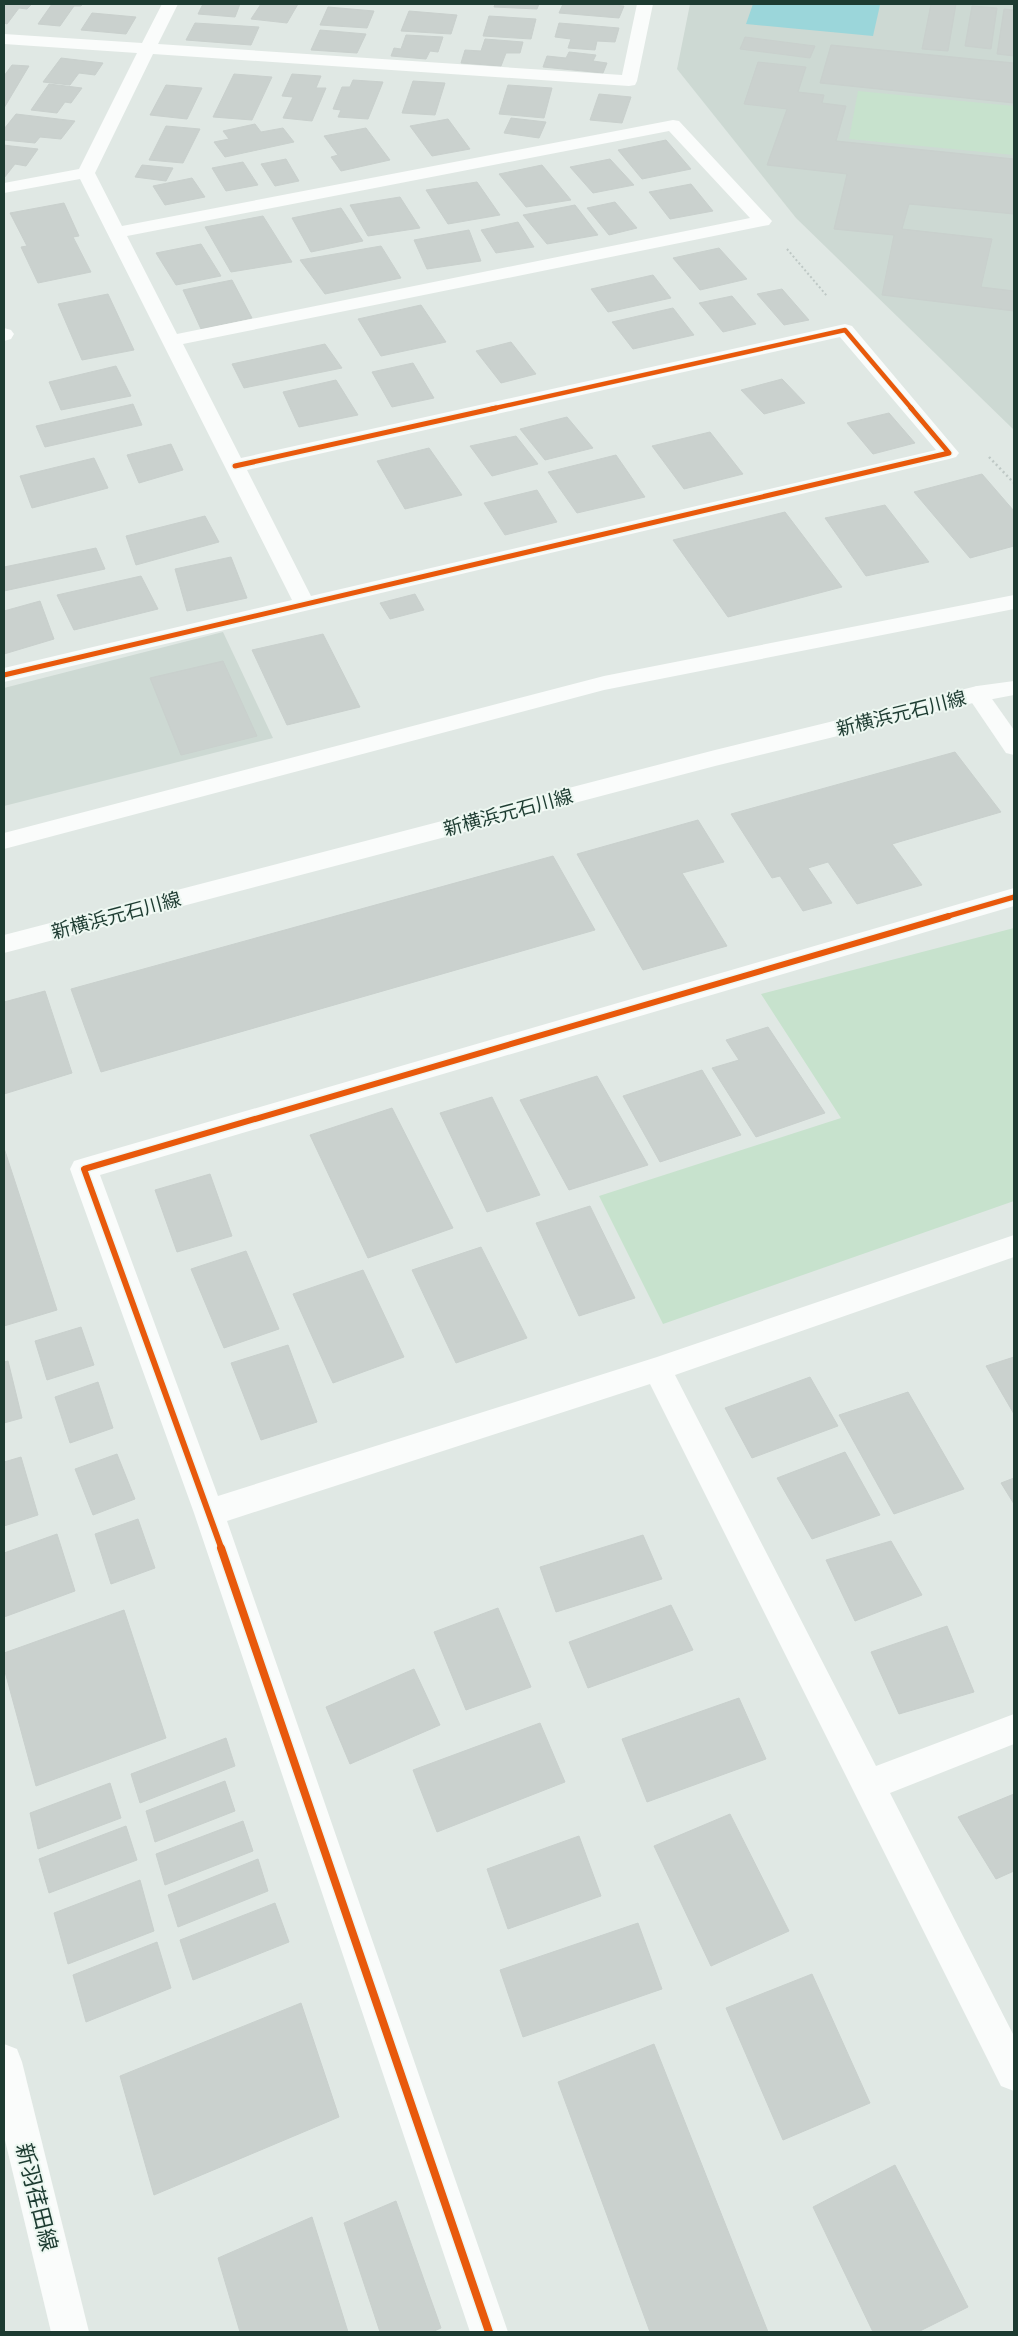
<svg xmlns="http://www.w3.org/2000/svg" width="1018" height="2336" font-family="Signika,'Noto Sans JP',sans-serif">
<style>
.built{fill:#cdd9d3}
.green{fill:#c7e2cd}
.water{fill:#9bd6da}
.building{fill:#cad1ce;stroke:#c9d0cd}
.lines{fill:none;stroke-linecap:round;stroke-linejoin:round}
.path-far1{stroke:#bec8c5;stroke-width:2;stroke-dasharray:2 2.5;stroke-linecap:butt}
.path{stroke:#bec8c5;stroke-width:2.5;stroke-dasharray:2 3;stroke-linecap:butt}
.minor{fill:#fafcfb;fill-rule:evenodd}
.tertiary{fill:#fafcfb;fill-rule:evenodd}
.cycleway-far3-casing{stroke:#edf7f1;stroke-width:6}
.cycleway-far2-casing{stroke:#edf7f1;stroke-width:8}
.cycleway-far1-casing{stroke:#edf7f1;stroke-width:9}
.cycleway-casing{stroke:#edf7f1;stroke-width:11}
.cycleway-far3{stroke:#e8590c;stroke-width:4.5}
.cycleway-far2{stroke:#e8590c;stroke-width:5}
.cycleway-far1{stroke:#e8590c;stroke-width:6}
.cycleway{stroke:#e8590c;stroke-width:8}
.labels{text-anchor:middle;stroke-width:4;stroke-linejoin:round;paint-order:stroke}
.street-label{font-size:19px;fill:#1d3b31;stroke:#edf7f1}
.near-street-label{font-size:22px;fill:#1d3b31;stroke:#edf7f1}
</style>
<rect width="100%" height="100%" fill="#e0e8e4"/>
<g class="built">
<path d="M690 4H1014V430L796 218 677 69Z"/>
<path d="M223 632 273 738 4 806V688Z"/>
</g>
<g class="green">
<path d="M858 91 1014 106V155L849 139Z"/>
<path d="M1014 928V1201L663 1324 599 1196 841 1118 761 994Z"/>
</g>
<path class="water" d="M753 4H867L880 5 873 36 746 24Z"/>
<g class="building">
<path d="M4 4H32L27 9 19 8 7 24 4 23Z"/>
<path d="M52 4H83L81 6H74L60 26 38 24Z"/>
<path d="M203 4H240L235 17 198 14Z"/>
<path d="M261 4H298L287 23 251 19Z"/>
<path d="M495 4H539L537 9 494 7Z"/>
<path d="M563 4H603L624 6 619 18 559 13Z"/>
<path d="M931 4H956L948 51 922 49Z"/>
<path d="M972 6 997 8 991 49 965 46Z"/>
<path d="M328 7 374 11 367 28 320 25Z"/>
<path d="M1004 9 1014 10V56L997 54Z"/>
<path d="M409 11 457 15 451 34 401 31Z"/>
<path d="M92 13 136 17 126 34 81 30Z"/>
<path d="M489 16 536 19 531 39 483 36Z"/>
<path d="M195 23 259 27 251 45 186 40Z"/>
<path d="M559 23 619 28 615 42 597 41 595 50 568 48 571 39 555 37Z"/>
<path d="M320 30 366 34 357 53 311 50Z"/>
<path d="M406 35 443 37 438 52 430 51 426 59 391 56 394 48 401 49Z"/>
<path d="M745 37 815 46 810 58 740 49Z"/>
<path d="M485 39 523 42 520 53H506L501 66 461 63 465 50 481 51Z"/>
<path d="M831 45 1014 63V103L820 83Z"/>
<path d="M569 52 596 55 593 61 607 63 603 73 543 67 547 56 566 58Z"/>
<path d="M61 58 103 63 95 75 79 73 70 85 43 82Z"/>
<path d="M758 62 806 67 798 92 824 95 822 103 846 106 836 141 1014 159V214L909 204 902 229 992 239 981 287 1014 291V311L882 295 894 235 834 229 847 174 767 165 787 109 744 104Z"/>
<path d="M12 65 29 66 4 108V76Z"/>
<path d="M234 74 272 77 252 120 213 117Z"/>
<path d="M292 74 321 76 316 88H326L312 121 283 118 293 97 282 96Z"/>
<path d="M353 80 383 82 368 119 338 117 341 110 333 109 342 87H350Z"/>
<path d="M413 81 445 83 435 115 402 113Z"/>
<path d="M49 84 82 88 71 103 65 102 57 113 31 110Z"/>
<path d="M166 85 202 88 187 119 150 115Z"/>
<path d="M508 85 552 88 544 118 499 114Z"/>
<path d="M599 94 631 97 622 123 590 120Z"/>
<path d="M16 114 75 121 61 139 40 137 35 143 4 140V129Z"/>
<path d="M511 118 546 122 539 138 504 133Z"/>
<path d="M448 119 470 149 432 156 410 126Z"/>
<path d="M255 124 261 132 283 128 294 142 225 157 214 142 229 139 223 131Z"/>
<path d="M166 126 200 129 183 163 149 160Z"/>
<path d="M366 128 390 160 341 171 331 157 338 155 324 136Z"/>
<path d="M666 140 691 169 642 179 618 150Z"/>
<path d="M4 145 11 146 38 149 26 166 15 164 4 178Z"/>
<path d="M286 159 299 181 275 186 261 164Z"/>
<path d="M610 159 634 185 593 193 570 167Z"/>
<path d="M243 162 258 185 226 191 212 168Z"/>
<path d="M142 165 173 168 166 181 135 177Z"/>
<path d="M542 165 571 200 526 207 499 174Z"/>
<path d="M192 178 205 197 165 205 153 186Z"/>
<path d="M477 182 500 215 448 224 426 190Z"/>
<path d="M691 184 713 211 670 219 649 192Z"/>
<path d="M400 197 420 228 368 236 350 205Z"/>
<path d="M615 202 637 228 609 235 587 208Z"/>
<path d="M64 203 79 236 73 237 91 272 38 283 21 247 27 246 10 213Z"/>
<path d="M575 205 598 235 547 244 523 215Z"/>
<path d="M341 208 363 241 311 252 292 218Z"/>
<path d="M263 216 292 262 231 272 205 227Z"/>
<path d="M518 222 534 247 496 253 481 230Z"/>
<path d="M469 230 481 261 427 269 414 240Z"/>
<path d="M201 244 221 276 176 285 156 253Z"/>
<path d="M381 246 401 278 325 294 300 260Z"/>
<path d="M719 248 747 279 700 290 673 258Z"/>
<path d="M653 275 671 298 608 312 591 289Z"/>
<path d="M232 280 252 318 201 329 183 290Z"/>
<path d="M782 289 809 320 784 325 757 294Z"/>
<path d="M108 294 134 350 82 360 58 304Z"/>
<path d="M732 296 756 324 723 332 699 303Z"/>
<path d="M421 305 446 342 381 356 358 319Z"/>
<path d="M673 308 694 335 633 349 612 322Z"/>
<path d="M511 342 536 374 501 383 476 351Z"/>
<path d="M325 344 342 368 244 388 232 364Z"/>
<path d="M413 363 434 398 392 407 372 372Z"/>
<path d="M116 366 131 396 61 410 49 382Z"/>
<path d="M782 379 805 403 764 414 741 390Z"/>
<path d="M336 380 358 415 299 427 283 392Z"/>
<path d="M133 404 142 425 45 447 36 426Z"/>
<path d="M889 413 915 443 873 454 847 423Z"/>
<path d="M567 417 593 448 545 460 520 429Z"/>
<path d="M710 432 743 474 684 489 652 446Z"/>
<path d="M516 436 538 464 492 476 470 446Z"/>
<path d="M171 444 183 470 139 483 127 455Z"/>
<path d="M429 448 462 495 405 509 377 461Z"/>
<path d="M616 455 645 497 577 513 548 472Z"/>
<path d="M94 458 108 488 32 508 20 476Z"/>
<path d="M982 474 1014 511V546L970 558 914 492Z"/>
<path d="M537 490 557 522 505 535 484 503Z"/>
<path d="M885 505 929 562 866 576 825 518Z"/>
<path d="M785 512 842 587 728 617 673 540Z"/>
<path d="M205 516 219 542 136 565 126 536Z"/>
<path d="M96 548 105 569 4 591V567Z"/>
<path d="M231 557 247 598 187 611 175 569Z"/>
<path d="M141 576 158 609 74 630 57 595Z"/>
<path d="M415 594 424 610 390 619 380 603Z"/>
<path d="M40 601 54 639 4 654V611Z"/>
<path d="M323 634 360 707 287 725 252 650Z"/>
<path d="M223 661 257 736 181 755 150 678Z"/>
<path d="M955 752 1001 812 892 844 922 885 857 904 828 862 808 868 832 903 803 911 780 876 772 878 731 814Z"/>
<path d="M698 820 724 862 682 873 727 946 643 970 577 854Z"/>
<path d="M553 856 595 930 101 1072 71 989Z"/>
<path d="M45 991 72 1073 4 1094V1002Z"/>
<path d="M768 1027 825 1113 756 1137 712 1068 739 1060 726 1040Z"/>
<path d="M702 1070 741 1135 660 1162 623 1096Z"/>
<path d="M597 1076 648 1165 569 1190 520 1100Z"/>
<path d="M492 1097 540 1195 487 1212 440 1113Z"/>
<path d="M392 1108 453 1228 368 1258 310 1135Z"/>
<path d="M4 1148 57 1310 4 1326Z"/>
<path d="M210 1174 232 1236 177 1252 155 1190Z"/>
<path d="M590 1206 635 1298 579 1316 536 1223Z"/>
<path d="M481 1247 527 1338 456 1363 412 1270Z"/>
<path d="M246 1251 279 1329 224 1348 191 1269Z"/>
<path d="M363 1270 404 1357 333 1383 293 1294Z"/>
<path d="M81 1327 94 1365 47 1380 35 1341Z"/>
<path d="M288 1345 317 1422 261 1440 231 1363Z"/>
<path d="M1014 1357V1414L986 1366Z"/>
<path d="M8 1361 22 1418 4 1423V1362Z"/>
<path d="M810 1377 838 1426 752 1458 725 1408Z"/>
<path d="M98 1382 113 1428 70 1443 55 1397Z"/>
<path d="M908 1392 964 1489 894 1514 839 1415Z"/>
<path d="M845 1452 880 1515 812 1539 777 1478Z"/>
<path d="M117 1454 135 1499 93 1515 75 1469Z"/>
<path d="M21 1457 38 1515 4 1526V1462Z"/>
<path d="M1014 1478V1504L1001 1483Z"/>
<path d="M138 1519 155 1568 111 1584 95 1534Z"/>
<path d="M57 1534 75 1591 4 1617V1553Z"/>
<path d="M643 1535 662 1579 556 1612 540 1567Z"/>
<path d="M891 1541 922 1595 855 1621 826 1560Z"/>
<path d="M671 1605 693 1650 588 1688 569 1642Z"/>
<path d="M498 1608 531 1687 466 1710 434 1632Z"/>
<path d="M124 1610 166 1738 36 1786 4 1668V1653Z"/>
<path d="M947 1626 974 1692 899 1714 871 1652Z"/>
<path d="M414 1669 440 1725 350 1764 326 1707Z"/>
<path d="M739 1698 766 1759 647 1802 622 1739Z"/>
<path d="M540 1723 565 1782 437 1832 413 1770Z"/>
<path d="M226 1738 235 1766 140 1803 131 1774Z"/>
<path d="M225 1781 235 1811 155 1842 146 1811Z"/>
<path d="M110 1783 121 1818 38 1849 30 1813Z"/>
<path d="M1014 1794V1871L996 1879 958 1817Z"/>
<path d="M730 1814 789 1931 711 1966 654 1846Z"/>
<path d="M243 1821 253 1851 165 1885 156 1854Z"/>
<path d="M126 1826 137 1860 49 1893 39 1859Z"/>
<path d="M579 1836 601 1896 508 1929 487 1869Z"/>
<path d="M258 1859 268 1891 178 1927 168 1895Z"/>
<path d="M140 1880 154 1931 68 1964 54 1913Z"/>
<path d="M275 1903 289 1942 193 1980 180 1940Z"/>
<path d="M638 1923 662 1989 523 2037 500 1970Z"/>
<path d="M157 1942 171 1988 86 2022 73 1975Z"/>
<path d="M812 1974 870 2103 783 2140 726 2008Z"/>
<path d="M301 2003 339 2117 154 2195 120 2076Z"/>
<path d="M654 2044 768 2332H650L558 2082Z"/>
<path d="M895 2165 968 2307 918 2332H873L813 2207Z"/>
<path d="M396 2201 441 2328 432 2332H380L344 2223Z"/>
<path d="M312 2217 348 2332H240L218 2258Z"/>
</g>
<g class="lines">
<path class="path-far1" d="M787 249 827 296"/>
<path class="path" d="M989 457 1014 483"/>
<g class="minor">
<path d="M162 4H178L158 44 622 75 637 4H653L637 81 635 85 629 86 153 54 95 173 122 226 673 120 679 121 772 221 769 225 763 226 183 344 241 458 845 324 852 326 959 453 956 457 949 459 4 682V668L292 600 80 179 4 193V183L79 169 137 53 4 44V34L142 43ZM669 131 750 218 177 334 127 236ZM840 337 936 450 311 596 247 470Z"/>
<path d="M4 328 11 330 14 334 11 339 4 341Z"/>
<path d="M977 686 985 689 1014 730V755L1006 753 966 694 969 689Z"/>
<path d="M1014 888V906L100 1175 218 1496 657 1357 1014 1235V1257L675 1375 876 1766 1014 1714V1744L890 1793 1014 2036V2091L1001 2086 650 1384 227 1521 508 2332H470L194 1513 70 1169 74 1161 84 1158Z"/>
</g>
<g class="tertiary">
<path d="M1014 595V609L604 690 4 849V833L604 676Z"/>
<path d="M1014 681V695L977 702 715 766 4 953V935L715 750 977 686Z"/>
<path d="M4 2044 17 2049 22 2062 89 2332H51L4 2136Z"/>
</g>
<defs>
<path id="cycleway-far3" d="M491 409 845 330 912 409"/>
<g id="cycleway-far2">
<path d="M235 466 496 408"/>
<path d="M4 675 949 453 911 408"/>
<path d="M945 917 1014 897"/>
</g>
<path id="cycleway-far1" d="M222 1550 84 1169 949 916"/>
<path id="cycleway" d="M221 1548 489 2332"/>
</defs>
<use href="#cycleway-far3" class="cycleway-far3-casing"/>
<use href="#cycleway-far2" class="cycleway-far2-casing"/>
<use href="#cycleway-far1" class="cycleway-far1-casing"/>
<use href="#cycleway" class="cycleway-casing"/>
<use href="#cycleway-far3" class="cycleway-far3"/>
<use href="#cycleway-far2" class="cycleway-far2"/>
<use href="#cycleway-far1" class="cycleway-far1"/>
<use href="#cycleway" class="cycleway"/>
</g>
<g class="labels">
<g class="street-label">
<text transform="translate(901 713) rotate(-14)" y="7">新横浜元石川線</text>
<text transform="translate(508 812) rotate(-15)" y="7">新横浜元石川線</text>
<text transform="translate(116 915) rotate(-15)" y="7">新横浜元石川線</text>
</g>
<g class="near-street-label">
<text transform="translate(37 2197) rotate(76)" y="8">新羽荏田線</text>
</g>
</g>
<rect width="1018" height="2336" fill="none" stroke="#1d3b31" stroke-width="10"/>
</svg>
